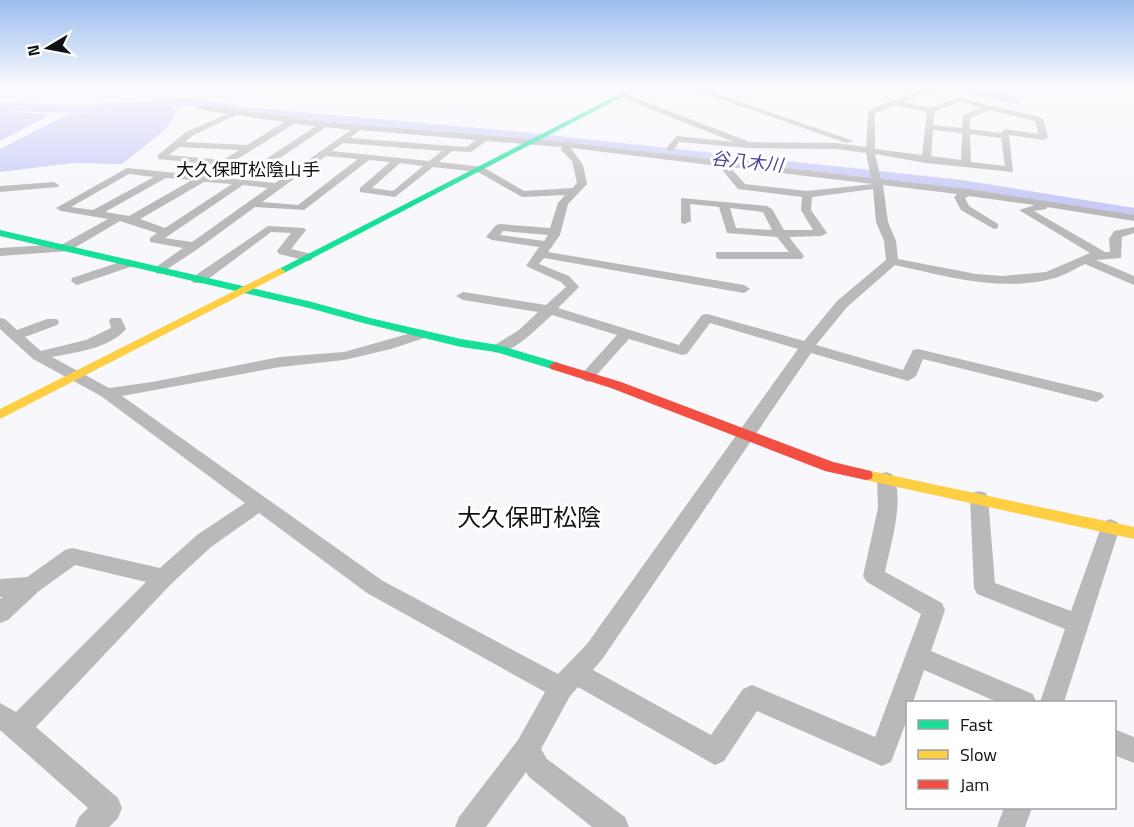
<svg xmlns="http://www.w3.org/2000/svg" width="1134" height="827" font-family="'Titillium Web','Noto Sans JP',sans-serif">
<style>
.water{fill:#c9cbf6}
.lines{fill:none;stroke-linecap:round;stroke-linejoin:round}
.river{fill:#c9cbf6;fill-rule:evenodd}
.street{fill:#b9b9bb;fill-rule:evenodd}
.fast{fill:#16e098;fill-rule:evenodd}
.slow{fill:#ffcf43;fill-rule:evenodd}
.jam{fill:#f24e42;fill-rule:evenodd}
.labels{text-anchor:middle;stroke-width:6;stroke-linejoin:round;paint-order:stroke}
.far-water-label{font-size:18px;font-style:italic;fill:#4c469d;stroke:#fff}
.far-neighbourhood-label{font-size:18px;fill:#111116;stroke:#fff}
.quarter-label{font-size:24px;fill:#111116;stroke:#fff}
</style>
<rect width="100%" height="100%" fill="#f7f7fc"/>
<g class="water">
<path d="M961 86H1005L1006 91 1023 104 975 96Z"/>
<path d="M167 107 179 109 165 130 122 164 73 163 0 172V149L66 115Z"/>
<path d="M0 111 47 114V115L45 118 0 141Z"/>
</g>
<g class="lines">
<path class="river" d="M190 98 246 107 513 131 962 180 1134 208V218L962 190 513 139 246 115 190 106 83 113 0 111V103L83 105Z"/>
<g class="street">
<path d="M682 86H693L854 141 847 143Z"/>
<path d="M932 86H943L904 102 930 108 959 98 1039 117 1043 119 1048 137 1044 140 1009 135 1013 172 926 163 875 154 881 179 968 189 1134 215V221L1047 207 1046 209 1034 211 1105 252H1110L1109 239 1114 231 1134 227V233L1122 237 1121 258 1096 260 1134 276V285L1085 264C1074 269 1062 277 1051 279 999 292 945 276 895 265L847 307 816 345 903 370 913 350 918 349 1102 393 1104 397 1096 402 923 359 916 376 908 381 811 353 603 658 593 670 711 735 743 689 752 685 875 737 921 614 867 582 863 576 878 508 877 479 880 474 886 472 892 474C906 497 890 547 885 572L942 603 945 610 931 651 1033 694 1036 702H997L924 670 913 702H908V717L891 762 882 766 757 711 724 761 715 765 578 687 570 696 541 749 547 759 625 817 629 827H592L529 777 526 772 486 827H455L459 817 518 740 545 692 367 593 259 513 211 547 171 584 36 727 118 798 122 808 118 818 109 827H75L79 817 88 808 0 730V703L16 712 146 582 75 565 39 591 8 620 0 623V599L3 597H0V579L27 577 65 550 72 548 160 568 197 535 245 503 101 396 33 359 0 329V318L5 319 17 330 47 319H57L59 322 57 325 25 337 41 351 86 340 111 328 109 321 111 318H121L126 329C109 349 76 352 52 357L109 388 152 382 280 357 344 352 422 330 427 331 429 334 427 337 391 349 344 360 280 367 122 396 383 581 558 674 587 644 798 349 710 323 687 354 682 355 629 339 592 380 587 382 579 377 617 335 552 315C539 326 511 357 493 352L491 349 493 346 519 330 538 312 463 300 456 296 463 292 546 305 566 287 561 282 526 266 539 247 492 240 486 237 496 225 500 224 550 228 558 203 565 195 522 197 478 172 433 167 395 197 360 192V188L390 162 369 160 304 210 255 207 199 248 160 274 156 273 154 270 156 267 183 248 150 242V238L157 233 120 221 69 251 0 256V248L63 244 108 219 61 211 56 208 127 168 275 183 291 172 158 159V155L186 132 227 114 199 109V105H202L323 122 564 142 568 140 572 143 871 178 866 153 836 149 749 148 679 142 673 151H667V147L677 136 734 142 617 96 624 94 750 142 836 143 866 147 868 110ZM960 102 981 108 963 115 962 128 933 125 935 111ZM896 105 927 112 922 155 875 149V113ZM990 110 1035 121 1039 134 1005 129 1001 133 970 129V118ZM236 115 284 122 247 145 185 142 192 136ZM294 124 316 126 260 163 234 161ZM326 127 351 130 298 167 271 164ZM360 130 476 140 466 147 350 138ZM933 130 962 133 961 160 931 156ZM970 134 1001 138 1005 166 971 162ZM486 141 562 147 561 150 572 161 577 183 572 188 524 191 483 167 439 162 452 151 471 152ZM343 143 442 151 429 161 332 151ZM179 147 239 150 223 160 169 155ZM571 148 719 166 738 189 802 197 801 210 813 230H784L772 209 767 206 681 198V223L685 224 691 221 690 204 719 207 727 233 777 237 789 252H716V258L720 259H802L804 256 789 237 821 236 827 233 811 210 812 197 873 189 876 222 884 241 886 260 837 301 804 341 707 314 702 315 679 345 558 308 579 287 569 276 539 264 544 258 744 293 750 289 744 285 548 252 560 235 568 204 587 184 583 165ZM326 156 358 159 298 205 262 202ZM400 163 423 166 393 191 372 188ZM730 167 873 184 807 191 745 184ZM129 174 154 177 93 210 71 207ZM166 178 192 180 129 216 105 212ZM204 182 232 184 165 228 140 219ZM243 185 268 188 192 242 165 238ZM883 185 957 194 954 197 961 210 994 229 998 228V224L969 206 965 198 969 196 1035 205 1019 210 1090 253 1046 272 1003 276 976 274 898 259 896 241 888 222ZM730 208 763 212 772 230 736 228ZM503 231 548 235 544 241 500 235Z"/>
<path d="M54 182 59 185 58 187 0 192V186Z"/>
<path d="M268 226 304 228 306 230 291 249 312 254V260L308 261 279 254 277 251 291 233 271 232 203 283H193L192 280 193 277Z"/>
<path d="M129 259 135 263 133 266 77 285 71 281 72 278Z"/>
<path d="M979 491 986 493 988 498 995 583 1071 611 1103 522 1110 519 1117 522 1120 527 1064 702H1040L1065 629 977 594 974 588 970 498 972 493Z"/>
<path d="M1114 729 1134 737V763L1114 755Z"/>
<path d="M1004 808H1032L1025 827H997Z"/>
</g>
<g class="fast">
<path d="M635 86H643L284 273 280 274 275 271Z"/>
<path d="M0 230 312 302 370 318 461 339 498 345 559 363 561 366 555 370 496 352 461 347 363 323 309 308 0 236Z"/>
</g>
<g class="slow">
<path d="M280 268 285 271 284 273 0 419V409Z"/>
<path d="M866 470 1134 527V539L861 479 859 475 861 471Z"/>
</g>
<path class="jam" d="M555 362 621 382 833 462 871 471 873 475 871 479 866 480 825 471 611 388 551 369 549 366Z"/>
</g>
<linearGradient id="sky" x2="0" y2="1"><stop stop-color="#9bbdee"/><stop offset="0.43" stop-color="#fbfbfe"/><stop offset="1" stop-color="#fbfbfe" stop-opacity="0"/></linearGradient>
<rect width="1134" height="202" fill="url(#sky)"/>
<g class="labels">
<g class="far-water-label">
<text transform="translate(747 162) rotate(6)" y="6">谷八木川</text>
</g>
<g class="far-neighbourhood-label">
<text x="248" y="176">大久保町松陰山手</text>
</g>
<g class="quarter-label">
<text x="529" y="526">大久保町松陰</text>
</g>
</g>
<rect x="906" y="701" width="210" height="108" fill="#ffffff" stroke="#a0a0a2" stroke-width="1.5"/>
<rect x="918" y="720" width="30" height="9" fill="#16e098" stroke="#a0a0a2" stroke-width="1.5"/>
<text x="960" y="731" font-size="18" fill="#111116">Fast</text>
<rect x="918" y="750" width="30" height="9" fill="#ffcf43" stroke="#a0a0a2" stroke-width="1.5"/>
<text x="960" y="761" font-size="18" fill="#111116">Slow</text>
<rect x="918" y="780" width="30" height="9" fill="#f24e42" stroke="#a0a0a2" stroke-width="1.5"/>
<text x="960" y="791" font-size="18" fill="#111116">Jam</text>
<g transform="translate(48 48) rotate(260)" stroke="#ffffff" stroke-width="4.5" paint-order="stroke">
<path d="M0-4.5L10 22L0 15L-10 22Z" fill="#111116"/>
<text y="-9" font-size="16" font-weight="bold" text-anchor="middle" fill="#111116">N</text>
</g>
</svg>
